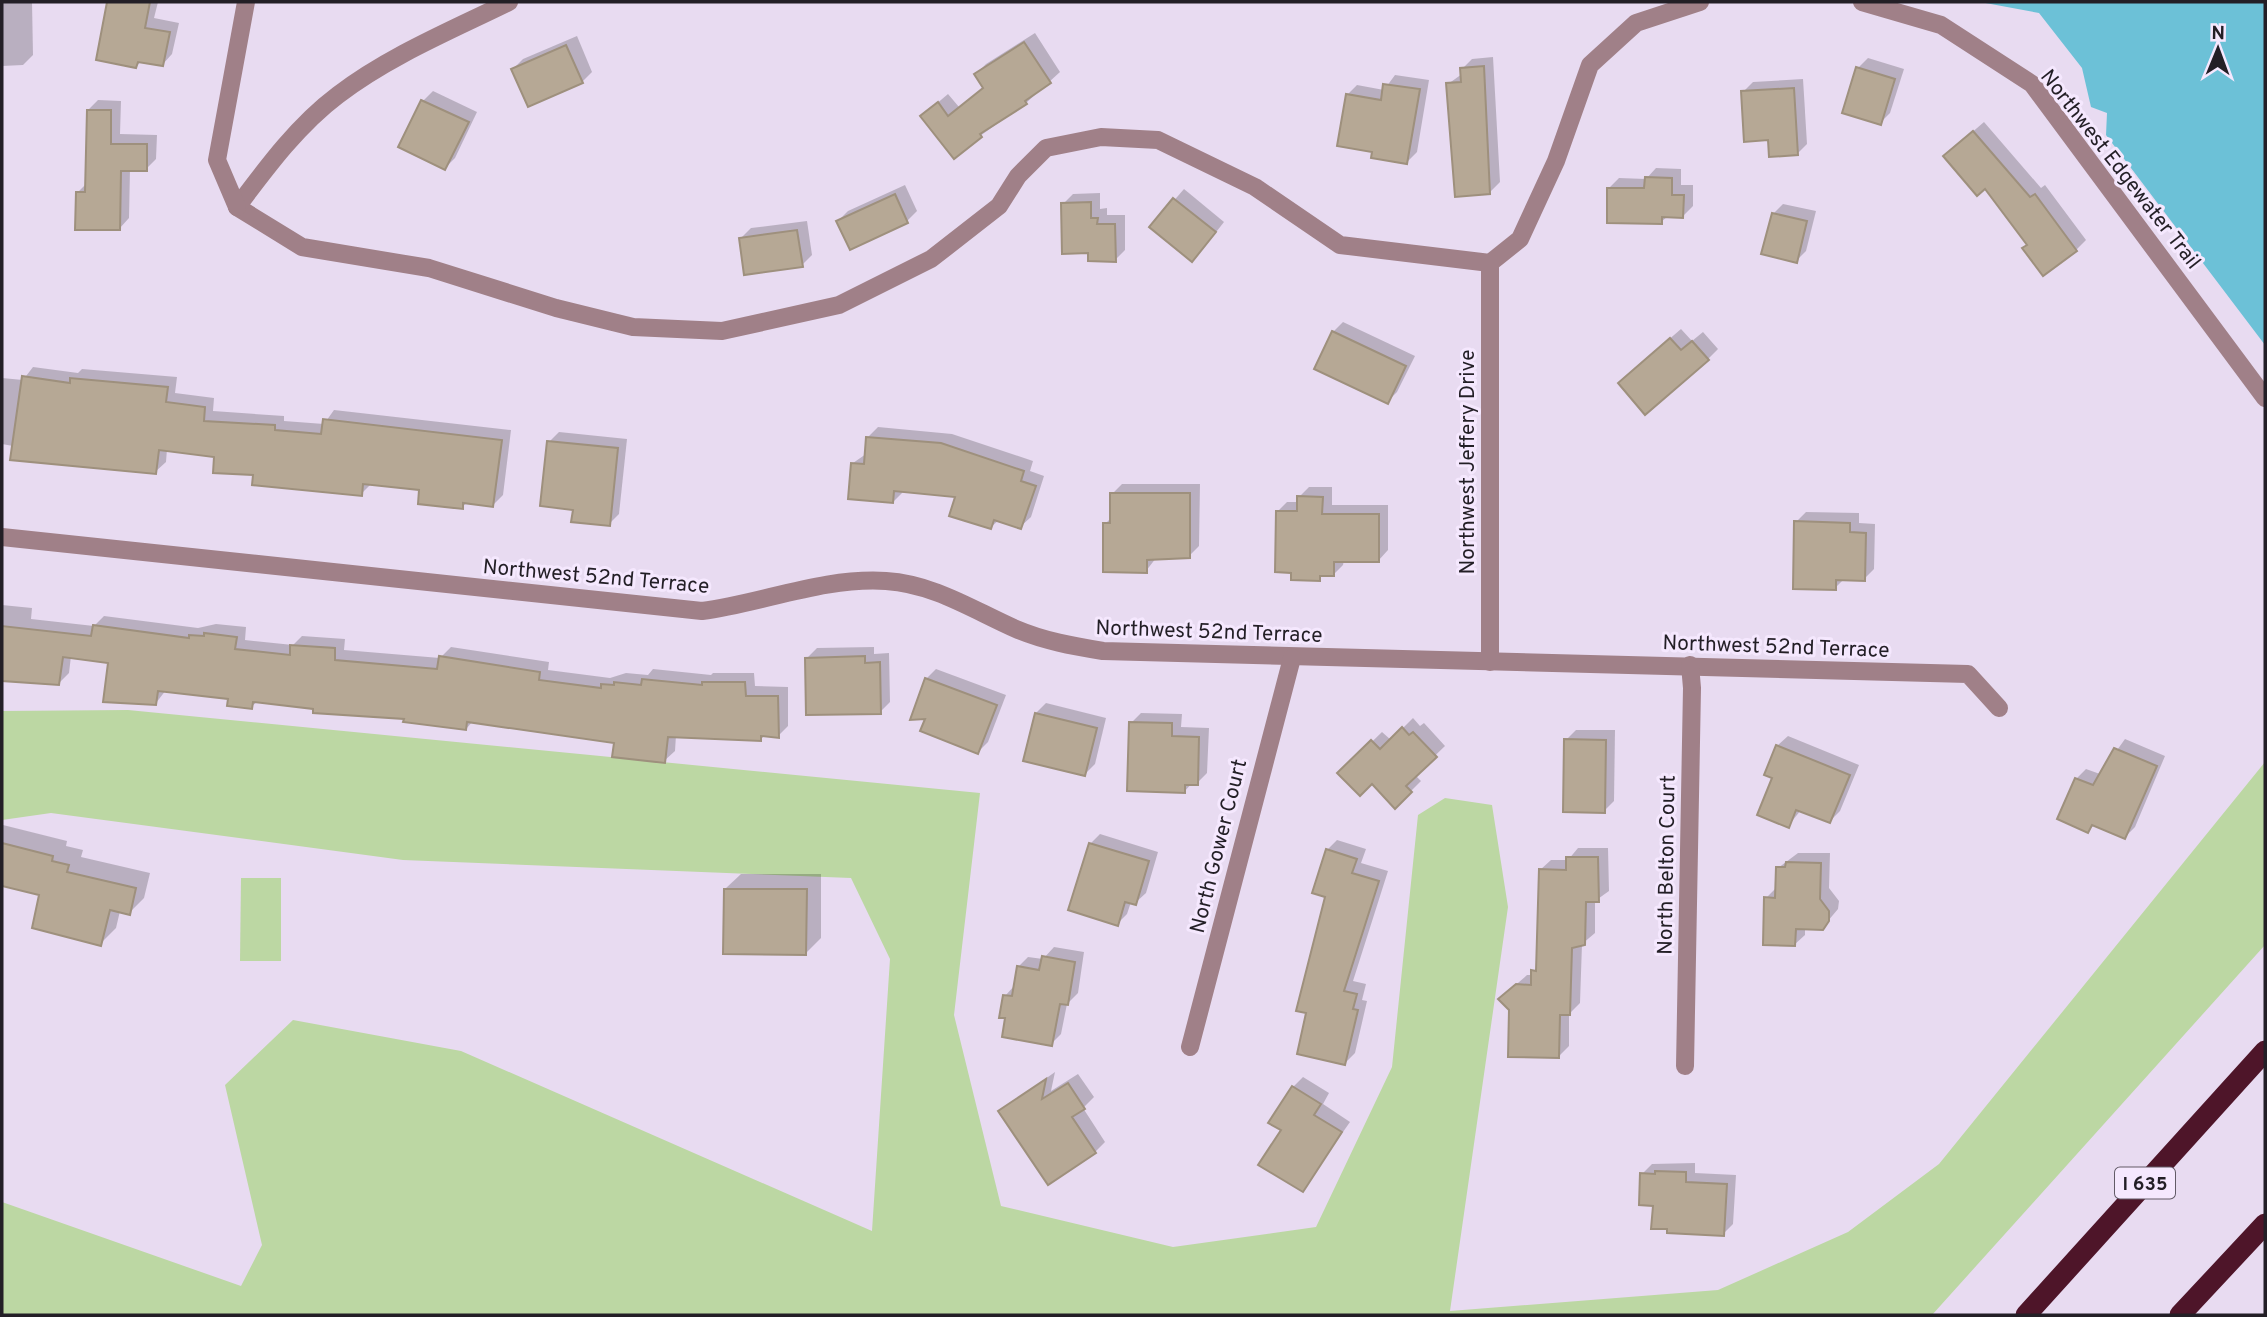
<svg xmlns="http://www.w3.org/2000/svg" width="2267" height="1317" font-family="Overpass,sans-serif">
<style>
.green{fill:#bcd7a3}
.water{fill:#6cc1d7}
.shadow{fill:#0003}
.building{fill:#b6a895;stroke:#9e907d;stroke-width:2}
.lines{fill:none;stroke-linecap:round;stroke-linejoin:round}
.minor{stroke:#a08088;stroke-width:18}
.highway{stroke:#4e1529;stroke-width:21}
.labels{text-anchor:middle;stroke-width:6;stroke-linejoin:round;paint-order:stroke}
.shield{fill:#f5e8fe;stroke:#625b67;stroke-width:2}
.shield-label{font-size:19px;font-weight:bold;fill:#231f26}
.street-label{font-size:21px;fill:#231f26;stroke:#f5e8fe}
</style>
<rect width="100%" height="100%" fill="#e8dbf1"/>
<g class="green">
<path d="M128 710 980 793 954 1015 1001 1206 1173 1247 1316 1227 1392 1067 1418 815 1445 798 1492 805 1508 907 1450 1311 1718 1290 1848 1232 1939 1164 2265 762V945L1932 1315H2V1202L241 1286 262 1245 225 1085 293 1020 461 1051 872 1231 890 959 851 878 403 860 51 813 2 820V711Z"/>
<path d="M241 878H281V961H240Z"/>
</g>
<path class="water" d="M1980 2H2265V345L2106 135 2107 113 2091 107 2082 68 2039 13Z"/>
<g class="shadow">
<path d="M2 2H32L33 55 23 65 2 66Z"/>
<path d="M109 2H158L154 18 179 23 172 54 162 65 142 60 136 67 98 59Z"/>
<path d="M1035 33 1060 72 1026 103 980 136 922 116 948 94 959 107 984 87 976 74 986 64Z"/>
<path d="M577 36 592 72 582 82 513 69 523 59Z"/>
<path d="M1493 57 1500 182 1490 192 1448 84 1462 74V69L1472 59Z"/>
<path d="M1868 58 1904 69 1890 113 1880 123 1858 68Z"/>
<path d="M1395 75 1429 80 1417 152 1407 162 1374 150 1347 95 1357 85 1384 90Z"/>
<path d="M1803 79 1807 144 1797 154 1769 138 1743 92 1753 82Z"/>
<path d="M433 91 477 112 455 158 445 168 400 146 423 101Z"/>
<path d="M98 100 121 101 120 134 157 135 156 159 146 169H130L129 218 119 229 77 193 87 183 88 110Z"/>
<path d="M1984 122 2041 188 2045 185 2086 240 2076 250 2029 244 1955 147Z"/>
<path d="M1656 168 1681 169V185H1693V206L1683 216H1668L1661 222 1609 188 1619 178 1646 179Z"/>
<path d="M905 185 917 211 907 221H838L848 211Z"/>
<path d="M1184 189 1224 222 1202 250 1151 227Z"/>
<path d="M1100 193V209L1107 208V215H1125V250L1115 260 1090 251 1063 204 1073 194Z"/>
<path d="M1783 204 1816 211 1806 251 1796 261 1773 214Z"/>
<path d="M807 221 812 255 802 265 741 238 751 228Z"/>
<path d="M1343 322 1415 356 1397 392 1387 402 1333 332Z"/>
<path d="M1681 329 1692 341 1703 332 1718 349 1708 359 1630 373Z"/>
<path d="M33 367 78 373 82 369 177 377 175 393 214 398 213 411 284 416V421L324 424 334 410 511 430 503 495 493 505 468 502 462 507 421 489 372 483 361 494 255 474 216 456 167 449 166 462 155 472 2 444V378L23 380Z"/>
<path d="M878 427 952 434 1033 461 1030 471 1044 476 1031 517 1020 527 999 520 991 527 958 495 903 492 893 502 853 463 866 454 868 437Z"/>
<path d="M559 432 627 439 619 514 609 524 575 508 549 442Z"/>
<path d="M1122 484H1200L1199 546 1189 556 1156 558 1146 571 1105 524 1112 517V494Z"/>
<path d="M1309 487H1332V505H1388V550L1378 561 1344 560 1343 565 1333 575 1324 574 1319 579 1277 512 1287 502H1299V497Z"/>
<path d="M1806 512 1859 513V523L1875 524 1874 569 1864 579 1845 578 1835 588 1796 522Z"/>
<path d="M2 605 32 608 31 619 94 626 104 616 198 628 216 624 246 627 245 640 293 645 302 636 345 639 344 650 440 658 451 647 549 662 548 670 610 678 626 673 648 675 653 669 711 675 713 673H754L755 686 788 687V726L778 736 765 735 761 739 676 735 675 751 664 761 616 742 473 721 466 729 406 717 258 701 251 707 230 697 166 690 156 703 110 662 71 656 69 673 59 683 2 678Z"/>
<path d="M874 647V654L889 653 890 702 880 712 807 658 817 648Z"/>
<path d="M936 669 1006 695 988 742 978 752 927 717 926 679Z"/>
<path d="M1046 703 1106 718 1095 764 1085 774 1036 713Z"/>
<path d="M1141 713 1182 714 1181 727 1209 728 1207 773 1197 783H1192L1184 792 1131 723Z"/>
<path d="M1413 718 1420 726 1424 723 1445 746 1415 775 1421 781 1396 806 1372 782 1340 773 1382 732 1391 740Z"/>
<path d="M1576 730H1615L1614 801 1604 811 1566 740Z"/>
<path d="M1788 736 1859 765 1840 811 1830 821 1801 810 1788 826 1774 777 1777 746Z"/>
<path d="M2125 739 2165 756 2135 827 2125 837 2095 824 2088 831 2076 779 2086 769 2100 774Z"/>
<path d="M3 825 67 841 66 846 83 850 81 857 150 873 144 898 129 913 120 911 116 928 100 944 42 894 2 885Z"/>
<path d="M1100 834 1158 852 1146 893 1135 903 1131 902 1127 914 1117 924 1090 844Z"/>
<path d="M1337 840 1366 849 1361 863 1388 871 1353 981 1366 984 1362 1000 1367 1001 1355 1053 1345 1063 1327 850Z"/>
<path d="M1578 848H1608L1609 891 1595 901V933L1582 944 1580 1003 1569 1014V1046L1559 1056 1511 989 1527 975H1533L1538 966 1540 870 1551 860H1568Z"/>
<path d="M1798 853H1830L1829 888 1839 901 1838 909 1822 928 1805 927V935L1794 945 1766 898 1777 887 1778 868Z"/>
<path d="M741 874H821V938L806 953 725 889Z"/>
<path d="M1054 947 1084 952 1078 993 1067 1004 1061 1034 1051 1044 1007 1017 1005 996 1015 985 1018 967 1028 957 1043 959Z"/>
<path d="M1055 1072 1051 1091 1078 1074 1094 1097 1083 1108 1105 1142 1095 1152 1000 1111Z"/>
<path d="M1303 1077 1329 1093 1323 1104 1350 1122 1302 1190 1293 1087Z"/>
<path d="M1695 1163V1173L1736 1175 1733 1224 1723 1234 1654 1204 1642 1174 1652 1164Z"/>
</g>
<g class="building">
<path d="M107 2H150L145 28 170 32 163 66 138 62 136 68 96 60Z"/>
<path d="M1024 42 1051 83 1025 101 1027 104 980 134 982 137 954 159 920 116 938 102 948 116 983 88 974 74Z"/>
<path d="M566 45 583 83 528 107 511 69Z"/>
<path d="M1484 66 1490 194 1455 197 1446 83 1461 82 1460 68Z"/>
<path d="M1856 67 1895 79 1881 125 1842 113Z"/>
<path d="M1383 84 1420 89 1407 164 1371 158 1372 152 1337 146 1346 94 1381 100Z"/>
<path d="M1794 88 1798 155 1769 157 1768 140 1744 142 1741 91Z"/>
<path d="M421 100 469 122 445 170 398 147Z"/>
<path d="M87 110H111V144H147V171H121L120 230H75L76 192H85Z"/>
<path d="M1973 131 2030 197 2035 194 2077 251 2043 276 2022 248 2027 245 1985 189 1977 196 1943 156Z"/>
<path d="M1645 177 1672 178V195H1684L1683 218 1662 217V224L1607 223V188H1644Z"/>
<path d="M895 194 908 223 850 250 836 221Z"/>
<path d="M1173 198 1216 232 1192 262 1149 227Z"/>
<path d="M1091 202V218H1098L1097 224H1115L1116 262 1088 261V253L1062 254 1061 203Z"/>
<path d="M1772 213 1807 221 1797 263 1761 254Z"/>
<path d="M797 230 803 267 744 275 739 238Z"/>
<path d="M1332 331 1406 366 1388 404 1314 369Z"/>
<path d="M1670 338 1681 350 1692 341 1709 360 1645 415 1618 383Z"/>
<path d="M22 376 70 383V378L168 387 166 402 205 407 204 421 275 425V430L321 434 323 419 502 440 493 507 463 503V509L418 504 419 490 363 484 362 496 252 485 253 475 213 473 214 457 159 450 156 474 10 460Z"/>
<path d="M866 437 941 443 1024 471 1021 481 1036 486 1021 529 994 520 991 529 949 516 955 497 894 491 893 503 848 499 851 463 864 464Z"/>
<path d="M547 441 618 448 610 526 571 522 573 510 540 506Z"/>
<path d="M1110 493H1190V558L1147 560V573L1103 572V523H1110Z"/>
<path d="M1297 496 1323 497 1322 514H1379V562H1334V576H1320V581L1291 580V573L1275 572 1276 511H1297Z"/>
<path d="M1794 521 1850 523V532L1866 533 1865 581 1836 580V590L1793 589Z"/>
<path d="M93 625 189 638V635L204 636V633L237 637 235 649 290 655V645L335 648V660L437 669 439 656 540 672 539 680 601 688V684L614 685V682L641 685 642 679 702 685V682H745L746 696H778L779 738 761 736V741L668 737 665 763 612 757 614 743 467 722 466 730 403 722 404 719 313 713V709L253 702 252 709 227 706 228 699 158 691 156 705 103 702 108 663 63 657 59 685 2 681V626L91 636Z"/>
<path d="M865 656V663L880 662 881 714 806 715 805 658Z"/>
<path d="M925 678 997 705 978 754 920 731 925 719 910 720Z"/>
<path d="M1035 713 1097 728 1085 776 1023 761Z"/>
<path d="M1129 722 1172 723V736L1199 737 1198 785H1185V793L1127 791Z"/>
<path d="M1402 727 1409 735 1413 732 1437 757 1406 786 1412 792 1395 809 1372 784 1360 796 1337 773 1371 740 1380 749Z"/>
<path d="M1564 739 1606 740 1605 813 1563 812Z"/>
<path d="M1776 745 1850 775 1830 823 1796 810 1789 828 1757 815 1772 778 1764 775Z"/>
<path d="M2114 748 2157 766 2125 839 2092 825 2088 833 2057 819 2075 778 2093 785Z"/>
<path d="M2 843 53 856 52 861 69 865 67 872 136 888 130 915 110 910 101 946 32 928 39 895 2 886Z"/>
<path d="M1089 843 1149 861 1136 905 1125 902 1118 926 1068 910Z"/>
<path d="M1326 849 1357 859 1352 873 1379 881 1344 991 1357 994 1353 1009 1358 1010 1345 1065 1297 1054 1306 1013 1296 1011 1325 897 1312 893Z"/>
<path d="M1566 857H1598L1599 902H1586L1585 945 1572 948 1570 1015H1560L1559 1058 1508 1057 1509 1010 1498 999 1516 984 1531 985V970L1536 971 1539 869 1566 870Z"/>
<path d="M1786 862 1821 863 1820 899 1829 911V921L1823 930 1796 929 1795 946 1763 945 1764 897 1775 898 1776 867H1785Z"/>
<path d="M724 889H807L806 955 723 954Z"/>
<path d="M1042 956 1075 962 1068 1005 1060 1004 1052 1046 1002 1037 1005 1018H999L1003 995 1012 996 1017 966 1039 970Z"/>
<path d="M1046 1079 1042 1099 1068 1083 1085 1109 1072 1117 1096 1153 1048 1185 998 1111Z"/>
<path d="M1292 1086 1321 1104 1314 1115 1342 1132 1303 1192 1258 1165 1281 1130 1268 1123Z"/>
<path d="M1655 1171 1686 1172V1182L1727 1184 1724 1236 1667 1233V1229H1651L1653 1206 1639 1205 1640 1173 1655 1174Z"/>
</g>
<g class="lines">
<g class="minor">
<path d="M1862 2 1941 25 2032 84 2265 398"/>
<path d="M237 207 302 247 429 268 556 308 633 327 722 331 839 305 931 259 999 206 1018 176 1046 148 1101 137 1158 140 1255 187 1340 245 1490 263 1520 239 1556 161 1590 65 1636 23 1700 2"/>
<path d="M237 207C267 167 298 125 338 95 389 56 452 30 509 2"/>
<path d="M237 207 217 160 246 2"/>
<path d="M2 537 702 611C763 603 823 577 886 581 934 584 973 610 1016 629 1044 641 1073 646 1103 651L1968 674 1999 708"/>
<path d="M1490 662V263"/>
<path d="M1190 1047 1292 658"/>
<path d="M1685 1066 1692 688 1690 665"/>
</g>
<g class="highway">
<path d="M2026 1315 2265 1051"/>
<path d="M2180 1315 2265 1224"/>
</g>
</g>
<g class="labels">
<rect class="shield" x="2115" y="1167.5" width="60" height="31" rx="5"/>
<g class="shield-label">
<text x="2145" y="1190">I 635</text>
</g>
<g class="street-label">
<text transform="translate(2121 169) rotate(52)" y="7">Northwest Edgewater Trail</text>
<text transform="translate(1467 462) rotate(-90)" y="7">Northwest Jeffery Drive</text>
<text transform="translate(596 576) rotate(5)" y="7">Northwest 52nd Terrace</text>
<text transform="translate(1209 631) rotate(2)" y="7">Northwest 52nd Terrace</text>
<text transform="translate(1776 646) rotate(2)" y="7">Northwest 52nd Terrace</text>
<text transform="translate(1218 846) rotate(-76)" y="7">North Gower Court</text>
<text transform="translate(1666 865) rotate(-89)" y="7">North Belton Court</text>
</g>
</g>
<rect width="2267" height="1317" fill="none" stroke="#231f26" stroke-width="7"/>
<g transform="translate(2218 49) rotate(1)" stroke="#f5e8fe" stroke-width="5" paint-order="stroke">
<path d="M0-5L12 26L0 18L-12 26Z" fill="#231f26"/>
<text y="-10" font-size="19" font-weight="bold" text-anchor="middle" fill="#231f26">N</text>
</g>
</svg>
